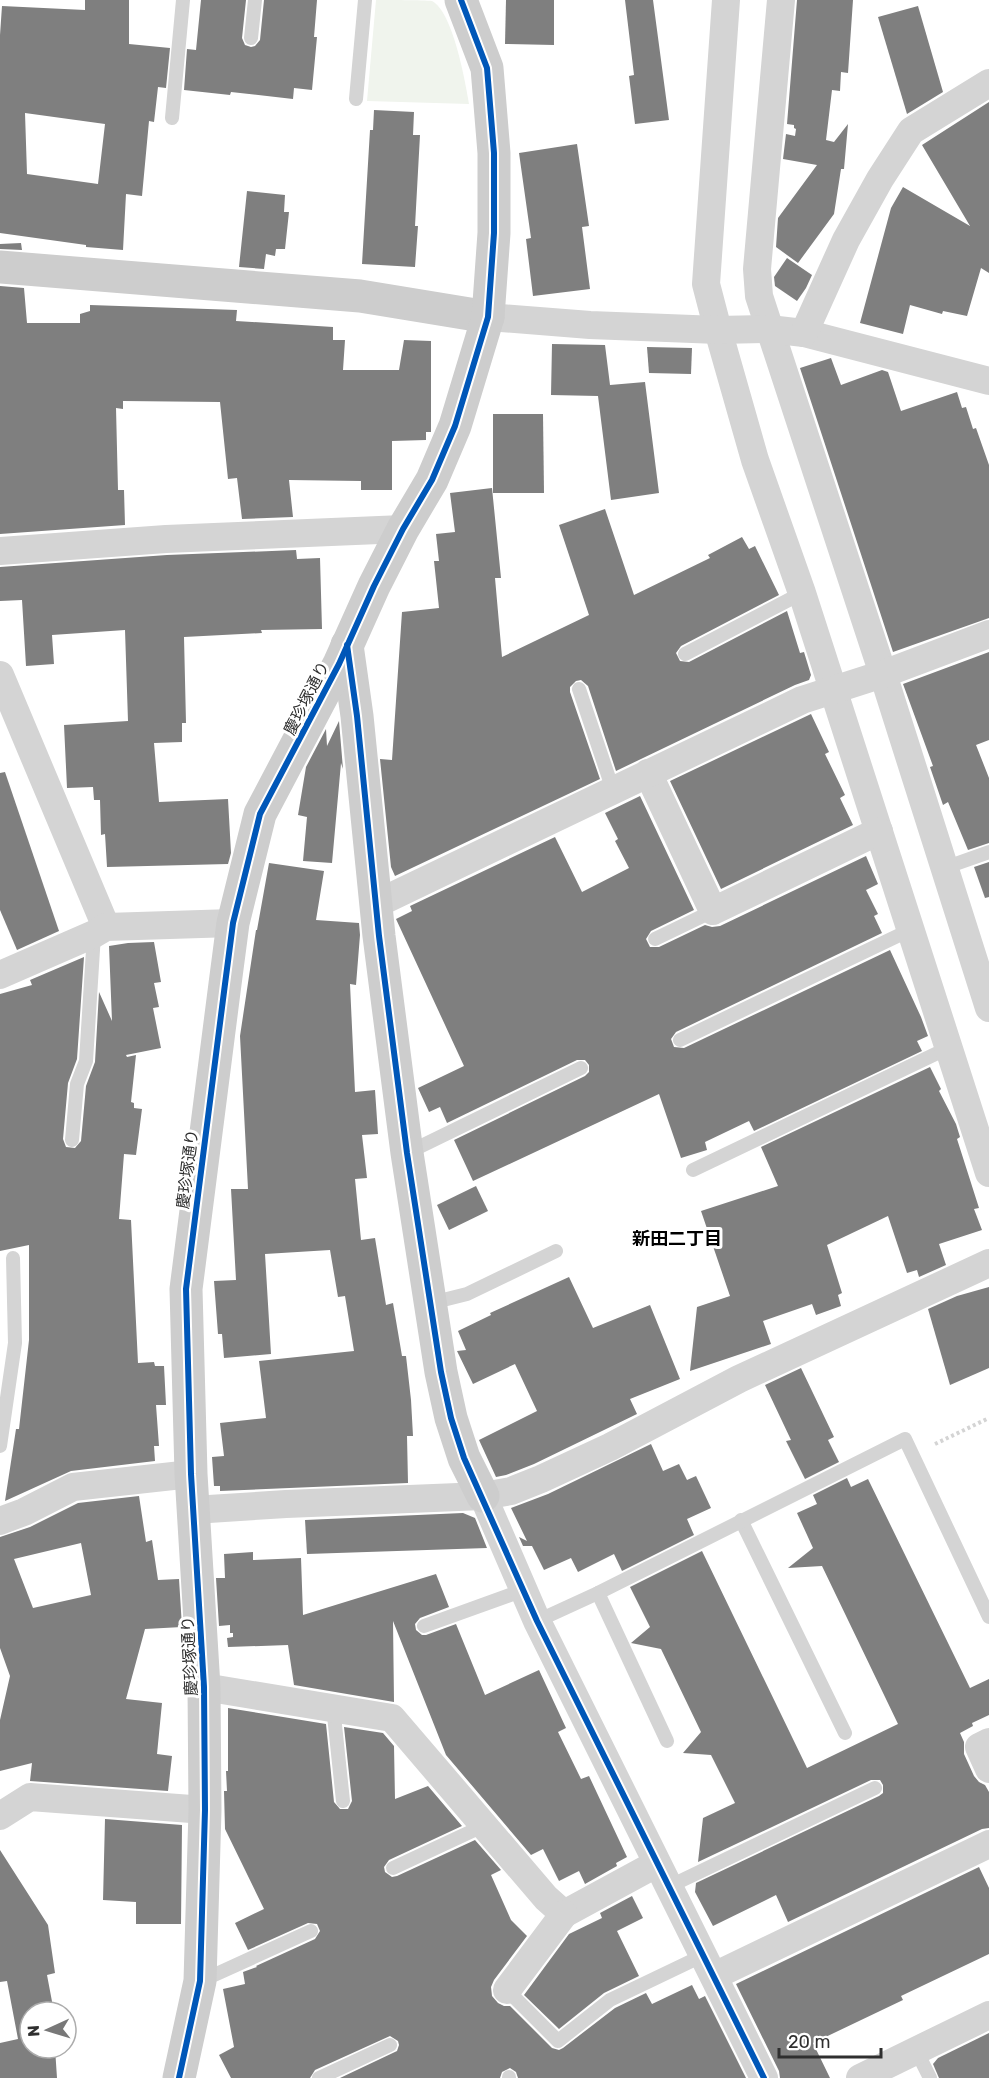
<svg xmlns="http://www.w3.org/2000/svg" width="989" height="2078" font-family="Rubik,'Noto Sans JP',sans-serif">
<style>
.green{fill:#f0f4ed}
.building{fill:#7f7f7f;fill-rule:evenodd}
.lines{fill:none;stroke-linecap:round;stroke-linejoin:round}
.path{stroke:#d4d4d4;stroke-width:4;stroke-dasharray:3 3;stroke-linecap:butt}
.lane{stroke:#d4d4d4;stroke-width:14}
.street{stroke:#d4d4d4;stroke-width:28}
.secondary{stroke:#cdcdcd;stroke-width:33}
.cycleway-casing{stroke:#fff;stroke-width:10}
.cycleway{stroke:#0057b8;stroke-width:6}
.labels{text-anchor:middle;stroke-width:6;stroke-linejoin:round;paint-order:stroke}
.street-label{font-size:16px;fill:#2f2f2f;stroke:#fff}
.neighbourhood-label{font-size:18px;font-weight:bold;fill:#000;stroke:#fff}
</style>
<rect width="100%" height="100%" fill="#fff"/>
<path class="green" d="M376 0C387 0 424 0 432 1 453 12 465 81 469 104L367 101Z"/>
<g class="building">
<path d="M85 0H129V44L170 48 166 88 158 87 154 122 149 121 142 196 126 194 123 250 86 247V245L0 233V35L2 6 85 10ZM25 113 105 124 98 184 27 174Z"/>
<path d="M201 0H246L242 38 245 45 251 47 255 46 260 40 264 0H317L314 37H317L312 90 294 88 293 99 231 92 230 95 184 90 187 49 196 50Z"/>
<path d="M506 0H554V45L505 44Z"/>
<path d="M625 0H653L669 120 635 124 629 76 634 75Z"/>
<path d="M797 0H853L848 73 841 72 840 91 832 90 826 140 834 142 848 124 844 169H841L834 214 798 263 776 247 778 218 817 165 783 159 786 134 795 136 796 129 794 128V125L787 124Z"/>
<path d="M918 6 943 92 907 114 878 17Z"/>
<path d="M989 102V273L981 268 967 316 943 311 942 314 910 305 903 334 860 323 891 208 903 187 970 226 922 145Z"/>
<path d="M374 110 414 112 413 135H420L415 226H418L415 267 362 264 370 130H373Z"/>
<path d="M577 144 589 226 582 227 590 289 533 296 526 239 531 238 519 153Z"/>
<path d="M247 191 285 195 284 212H289L285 249H276L275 256 266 254 264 269 239 267Z"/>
<path d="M21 243 22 250 0 249V244Z"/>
<path d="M787 258 812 275 806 288 797 301 775 286 774 277Z"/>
<path d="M0 286 24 288 27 323H80V314L90 311V305L237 310 236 321 333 327V340H345L343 370H399L404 340 431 341V432H426V440L392 441V490H361V481L289 480 293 517 242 519 237 478 228 479 220 402 123 401V409L116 408 118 490H124L125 525 0 534Z"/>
<path d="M552 344 605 345 610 385 645 382 659 493 611 500 598 396 551 395Z"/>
<path d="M647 347 692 348 691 374 649 373Z"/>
<path d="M831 358 841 385 882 370 888 372 901 411 957 392 962 408 966 407 973 429 976 428 989 465V618L893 652 800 368Z"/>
<path d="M493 414H543L544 493H493Z"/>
<path d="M492 488 501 578H495L502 657 589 615 559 525 605 509 634 595 710 558 708 555 742 537 749 549 755 546 779 595 681 646 676 653 680 661 689 662 787 611 800 653 804 652 811 675 809 680 795 685 616 771 588 686 581 680 576 681 570 687V692L600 779 395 876 391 867 380 759 392 760 402 612 439 608 434 561H439L436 534 455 532 450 493Z"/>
<path d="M296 550 297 559 320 558 322 629 261 630 262 633 184 637 186 723H182V742L154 743 159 802 228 799 231 853 228 864 107 867 105 834 101 835 100 800H94L93 787 67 788 64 725 128 721 125 630 52 635 54 664 26 666 22 600 0 601V567L167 555Z"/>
<path d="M989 652V740L976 745 989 778V843L968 850 948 802 943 805 930 767 933 766 903 684Z"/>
<path d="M811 714 829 752 825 754 845 795 840 798 853 825 721 889 670 781Z"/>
<path d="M339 721 343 769 341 763 332 863 303 861 307 817 298 815 306 767 326 729 327 746Z"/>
<path d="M5 772 59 931 17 950 0 910V773Z"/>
<path d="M640 796 694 910 651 931 646 939 650 947H659L705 925 712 927 720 926 866 856 878 884 866 890 878 914 874 916 882 933 676 1032 671 1039 674 1047 684 1048 890 950 921 1017 928 1036 917 1041 922 1051 754 1131 749 1121 705 1142 707 1150 681 1158 659 1094 473 1181 454 1140 585 1076 589 1072V1065L585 1060H577L447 1123 440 1107 429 1112 418 1088 464 1066 396 919 412 911 410 906 555 837 582 892 629 868 615 841 618 839 605 813Z"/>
<path d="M989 862V897L985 898 974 867Z"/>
<path d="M269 863 324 871 316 920 359 923 360 935 356 985 350 984 355 1092 375 1090 378 1134 362 1135 367 1178 355 1179 361 1240 375 1238 386 1305 393 1303 402 1356H406L411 1400 413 1436H407L408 1483 220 1491V1486H214L212 1457 224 1456 220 1423 266 1418 259 1361 354 1351 345 1296 338 1297 330 1250 265 1254 271 1354 224 1358 222 1334H218L214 1281 236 1280 231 1189H248L240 1036 256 930H257Z"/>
<path d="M154 942 161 982 154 983 159 1007 153 1008 161 1048 126 1055 127 1057 136 1055 131 1102 134 1103V1108L142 1109 136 1155 124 1154 119 1219 131 1220 138 1363 154 1362 155 1366H164L166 1405H156L159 1446H154L155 1461 71 1471 5 1501 16 1429H19L29 1340V1245L0 1251V994L32 985 30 980 84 957 77 1059 68 1083 63 1139 66 1147 75 1148 81 1141 86 1086 95 1062 99 992 112 1021 109 946 128 943Z"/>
<path d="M930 1067 941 1089 939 1091 956 1124 960 1137 957 1139 979 1208 974 1209 982 1230 939 1244 946 1265 919 1277 917 1270 907 1273 888 1216 827 1245 842 1293 838 1295 841 1306 816 1315 812 1304 763 1321 771 1344 690 1371 697 1307 730 1296 701 1211 778 1186 761 1147Z"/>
<path d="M476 1186 488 1211 449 1230 437 1205Z"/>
<path d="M569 1277 593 1328 650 1305 680 1379 630 1399 637 1414 534 1464 506 1475 496 1477 479 1440 537 1411 515 1364 473 1384 457 1351 466 1350 458 1331 491 1315 490 1313Z"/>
<path d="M989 1287V1368L950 1385 928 1309 957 1296Z"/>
<path d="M801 1368 834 1437 828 1440 839 1462 805 1479 786 1441 791 1440 765 1385Z"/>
<path d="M651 1444 663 1471 679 1464 687 1480 696 1476 711 1508 687 1519 694 1535 622 1571 614 1554 578 1572 571 1558 544 1570 532 1546H523L519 1537 527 1541 511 1508 548 1494Z"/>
<path d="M847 1478 851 1487 868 1479 970 1688 989 1679V1715L972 1723 973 1726 960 1733 964 1742V1754L974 1776 979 1782 985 1785 989 1792V1828L982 1829 788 1922 776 1895 713 1926 695 1892 696 1883 879 1796 883 1793V1785L880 1780H871L698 1862 703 1818 735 1803 711 1755 683 1753 701 1732 661 1649 631 1643 650 1627 630 1587 702 1551 807 1768 898 1724 822 1566 788 1568 813 1548 797 1513 817 1504 813 1495Z"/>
<path d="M139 1496 146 1542 152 1540 158 1580 179 1579 182 1627 145 1629 126 1699 162 1703 157 1754 172 1756 168 1791 30 1781 32 1763 0 1771V1720L10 1676 0 1648V1537L30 1527 78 1503ZM81 1543 91 1595 33 1608 14 1559Z"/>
<path d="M463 1513 475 1518 487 1548 307 1554 305 1520Z"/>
<path d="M253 1552V1560L301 1558 303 1615 436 1574 449 1607 420 1618 415 1624 416 1630 422 1635H426L456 1624 485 1695 539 1670 566 1728 558 1732 581 1779 589 1776 627 1857 616 1863 617 1866 585 1884 579 1871 559 1881 543 1849 531 1855 446 1755 393 1621 394 1702 294 1685 288 1645 228 1647 227 1638 233 1637V1633H230V1625L219 1626 216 1578H225L224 1554Z"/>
<path d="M228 1708 326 1724 334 1802 340 1809H348L352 1801 344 1727 383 1733 394 1746 395 1799 428 1786 462 1826 389 1860 384 1867 385 1872 392 1877 397 1876 475 1840 501 1870 491 1875 511 1920 527 1936 494 1980 491 1987 492 1996 498 2003 504 2006H510L552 2048 559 2050 563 2048 615 2008 646 1993 652 2004 692 1985 699 1999 705 1996 746 2078H518L516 2072 510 2068 502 2072 500 2078H340L397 2051 399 2045 398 2041 390 2036 315 2070 310 2078H231L219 2055 234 2047 223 1989 245 1984 243 1972 257 1967 256 1966 315 1939 320 1931 317 1924 308 1923 248 1950 235 1923 264 1909 225 1829 224 1791H227L226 1771H228Z"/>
<path d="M105 1819 182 1825 181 1924H136V1902L103 1900Z"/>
<path d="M0 1850 48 1925 55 1973 47 1975 54 2012H30V2048H55L57 2078H0V2043L18 2039 7 1981 0 1982Z"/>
<path d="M979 1867 989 1888V1954L901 1996 903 2000 813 2043 830 2078H780L779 2071 736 1984Z"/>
<path d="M632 1896 643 1918 617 1931 639 1976 604 1993 559 2029 524 1995 569 1934 602 1918 600 1913Z"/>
<path d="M989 2033V2078H939L933 2064 938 2058Z"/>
</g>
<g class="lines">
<path class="path" d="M935 1444 989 1418"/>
<g class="lane">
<path d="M251 38 255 0"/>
<path d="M356 99 365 0"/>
<path d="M172 118 183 0"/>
<path d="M685 654 802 593"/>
<path d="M579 689 613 790"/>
<path d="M944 868 989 852"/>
<path d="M655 939 713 911"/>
<path d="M680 1040 910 930"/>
<path d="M72 1140 77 1084 86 1061 94 934"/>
<path d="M407 1153 581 1068"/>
<path d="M693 1170 948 1048"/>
<path d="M431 1303 467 1294 556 1251"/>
<path d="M0 1446 15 1343 13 1258"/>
<path d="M741 1520 845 1733"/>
<path d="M598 1593 667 1741"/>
<path d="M537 1621 598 1593 905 1439 989 1617"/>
<path d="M424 1626 524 1590"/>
<path d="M333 1706 343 1801"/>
<path d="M393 1868 483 1826"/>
<path d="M668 1887 875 1788"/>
<path d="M201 1981 311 1931"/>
<path d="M507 1990 558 2041 610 2000 704 1955"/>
<path d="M916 2050 930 2078"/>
<path d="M509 2077V2078"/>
<path d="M319 2078 390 2045"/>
</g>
<g class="street">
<path d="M726 0 706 284 718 330 755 460 802 593 989 1173"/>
<path d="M781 0 757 269 759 296 883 674 989 1008"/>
<path d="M488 317 590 325 718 330 769 329 804 333 989 381"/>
<path d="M804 333 846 240 880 179 911 131 989 83"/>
<path d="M0 551 166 539 403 529"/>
<path d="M0 675 106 927"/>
<path d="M648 773 713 911 879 831"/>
<path d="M376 904 802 700 883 674 989 634"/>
<path d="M0 975 94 934 106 927 233 923"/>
<path d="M483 1496 537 1621 764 2078"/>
<path d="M193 1510 286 1504 483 1496 511 1491 541 1479 610 1447 739 1379 989 1263"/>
<path d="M0 1521 24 1512 73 1487 191 1474"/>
<path d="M204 1687 392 1718 546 1898 564 1914 656 1864"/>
<path d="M989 1742 979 1747 989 1769"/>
<path d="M0 1816 30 1797 205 1810"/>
<path d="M714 1976 989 1844"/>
<path d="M507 1990 564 1914"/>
<path d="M860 2078 989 2015"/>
</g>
<g class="secondary">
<path d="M0 267 360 296 488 317"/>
<path d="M347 645 357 716 379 936 407 1153 441 1372 451 1418 464 1458 483 1496"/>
<path d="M179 2078 200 1981 205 1810 204 1687 191 1474 186 1289 225 984 233 923 260 814 339 664 374 586 403 529 432 480 455 426 488 317 494 233V153L487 68 461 0"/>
</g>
<defs>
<g id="cycleway">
<path d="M347 645 357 716 379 936 407 1153 441 1372 451 1418 464 1458 537 1621 764 2078"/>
<path d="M179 2078 200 1981 205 1810 204 1687 191 1474 186 1289 225 984 233 923 260 814 339 664 374 586 403 529 432 480 455 426 488 317 494 233V153L487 68 461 0"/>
</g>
</defs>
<use href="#cycleway" class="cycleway-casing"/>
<use href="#cycleway" class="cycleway"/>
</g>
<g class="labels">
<g class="street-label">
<text transform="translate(306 698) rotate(-63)" y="6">慶珍塚通り</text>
<text transform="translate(187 1169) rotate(-83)" y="6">慶珍塚通り</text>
<text transform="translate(189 1656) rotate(-93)" y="6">慶珍塚通り</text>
</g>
<g class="neighbourhood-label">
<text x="677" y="1245">新田二丁目</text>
</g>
</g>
<g transform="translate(48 2030) rotate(266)"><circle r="28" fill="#ffffff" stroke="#acacac" stroke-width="1.5"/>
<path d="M0-4.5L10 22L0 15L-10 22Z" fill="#787878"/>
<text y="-9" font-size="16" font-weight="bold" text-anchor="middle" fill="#2f2f2f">N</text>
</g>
<path d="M779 2048v9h102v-9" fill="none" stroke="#2f2f2f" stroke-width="3"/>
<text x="788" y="2048" font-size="18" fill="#2f2f2f" stroke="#ffffff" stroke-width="4.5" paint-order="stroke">20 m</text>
</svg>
